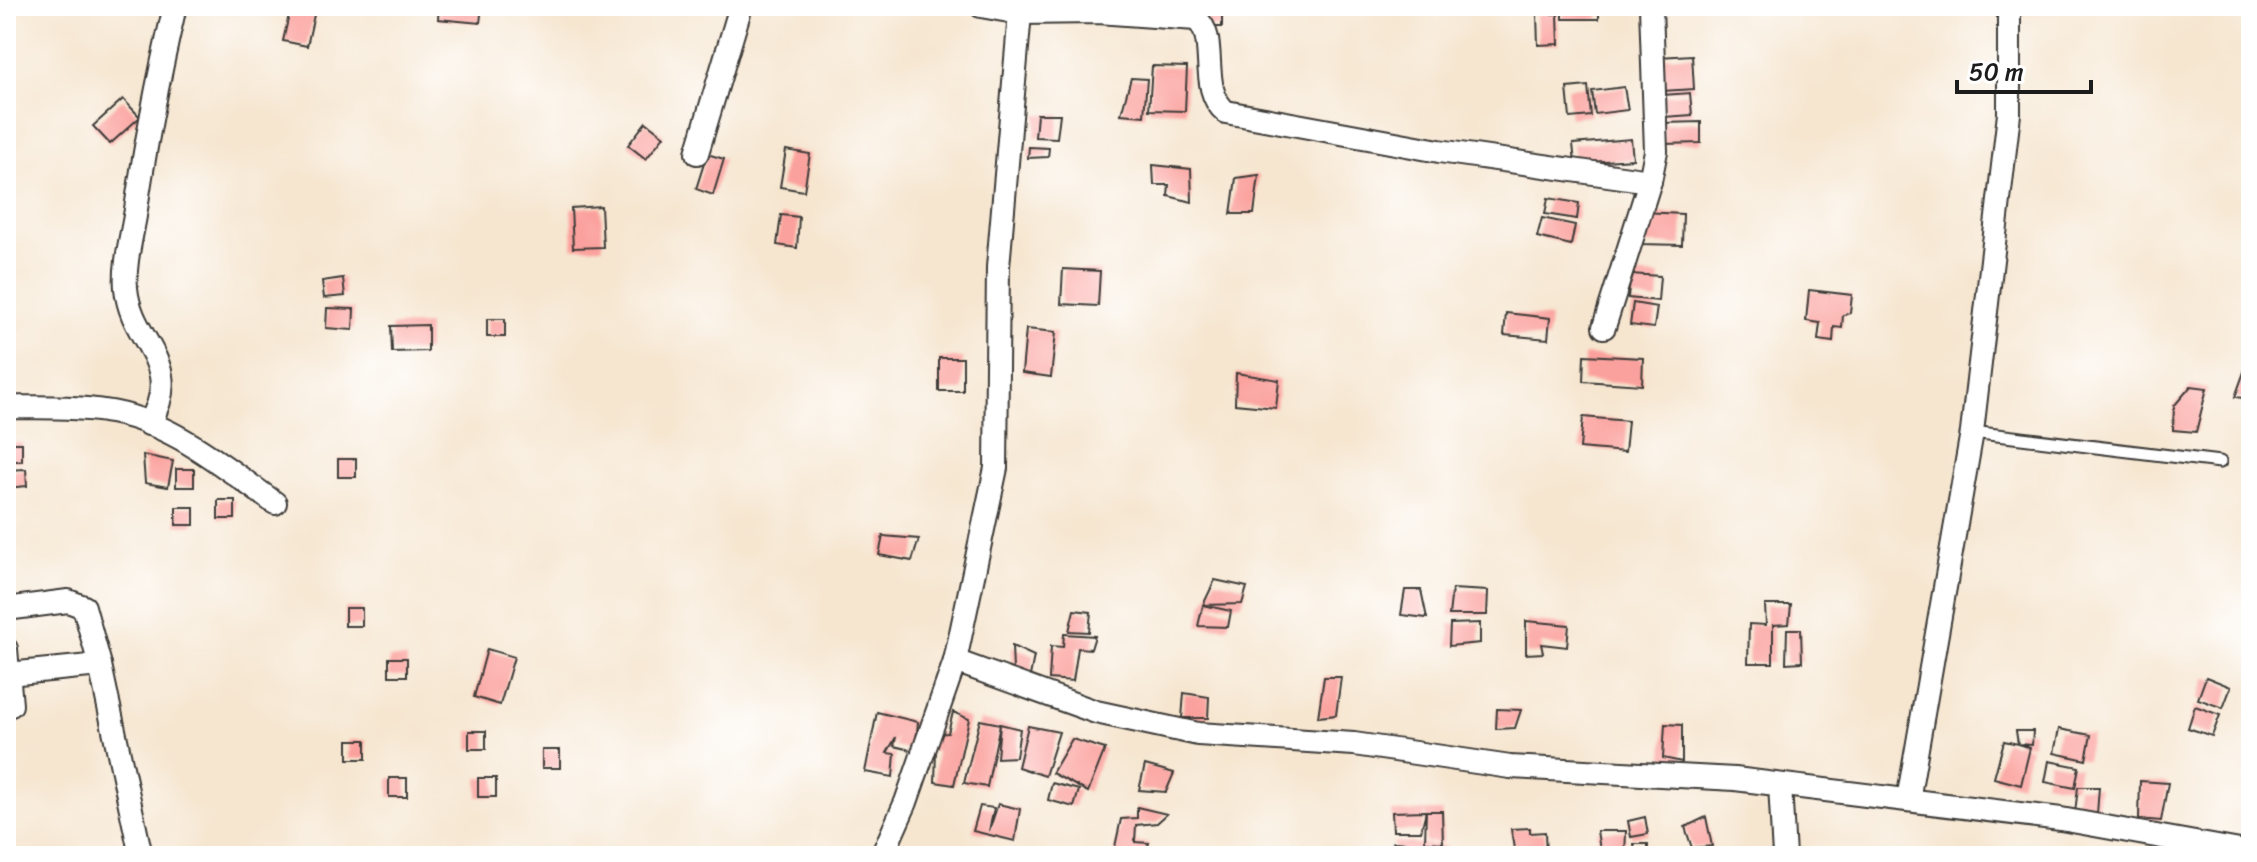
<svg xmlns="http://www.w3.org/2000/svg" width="2257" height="862" font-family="Sriracha,sans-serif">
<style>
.building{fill:#fba19d}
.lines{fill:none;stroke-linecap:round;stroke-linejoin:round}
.lane-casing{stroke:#3d3a37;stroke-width:15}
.street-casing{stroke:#3d3a37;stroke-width:26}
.lane{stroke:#fff;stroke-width:11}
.street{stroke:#fff;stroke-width:22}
</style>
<rect width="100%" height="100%" fill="#fff"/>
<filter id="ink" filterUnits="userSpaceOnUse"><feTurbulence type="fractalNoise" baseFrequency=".0125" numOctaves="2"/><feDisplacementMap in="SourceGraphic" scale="16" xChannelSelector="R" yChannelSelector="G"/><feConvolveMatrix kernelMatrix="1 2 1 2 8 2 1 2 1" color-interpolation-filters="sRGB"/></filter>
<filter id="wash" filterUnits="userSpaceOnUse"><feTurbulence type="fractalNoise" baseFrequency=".006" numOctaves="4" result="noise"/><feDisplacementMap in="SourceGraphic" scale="32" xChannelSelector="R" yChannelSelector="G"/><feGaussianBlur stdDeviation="1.8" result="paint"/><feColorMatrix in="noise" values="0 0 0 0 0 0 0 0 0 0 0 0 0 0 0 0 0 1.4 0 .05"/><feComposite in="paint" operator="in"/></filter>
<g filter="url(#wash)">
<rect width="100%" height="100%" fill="#f6e6d0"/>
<g id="blocks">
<g class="building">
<path d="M291 6H316L307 46 283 41Z"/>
<path d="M439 6H482L480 23 438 19Z"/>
<path d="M1209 6H1222V27H1206Z"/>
<rect x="1563" y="6" width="36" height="13"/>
<path d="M1537 14H1558L1559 44 1538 45Z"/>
<path d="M1692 55 1694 89 1662 91 1659 57Z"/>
<path d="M1152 66 1187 67 1185 111 1149 110Z"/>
<path d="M1131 78 1147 79 1144 116 1121 114Z"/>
<path d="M1588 86 1591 116 1570 118 1567 88Z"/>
<path d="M1624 87 1628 110 1595 114 1592 91Z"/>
<path d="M1690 93 1692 115 1664 117 1663 95Z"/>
<path d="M123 99 140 117 110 144 93 126Z"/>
<path d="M1037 114H1060L1057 138 1035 137Z"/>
<path d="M646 122 664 136 646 159 628 145Z"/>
<path d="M1701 122V143L1664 144 1663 123Z"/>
<path d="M1631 139 1633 159 1575 163 1573 144Z"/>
<path d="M1029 147 1049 148 1048 157 1028 158Z"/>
<path d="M786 150 810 154 804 191 780 187Z"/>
<path d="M707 154 724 159 713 195 696 189Z"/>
<path d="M1153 165 1191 169 1192 202 1168 196 1169 185H1154Z"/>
<path d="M1259 175 1254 214H1231L1236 178Z"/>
<path d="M1548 198 1579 203 1577 219 1545 214Z"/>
<path d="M601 206 603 247 573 248 571 208Z"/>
<path d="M1642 212 1683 214 1682 245 1641 244Z"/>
<path d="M781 215 799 217 797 248 777 245Z"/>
<path d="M1542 218 1575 225 1571 245 1537 237Z"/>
<path d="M1063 269 1100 271 1098 306 1061 304Z"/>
<path d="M1630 274 1660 276 1658 301 1628 298Z"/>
<path d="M343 278 345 296 324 298 322 281Z"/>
<path d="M1809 290 1852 295 1850 313 1843 315 1842 328 1834 327 1833 342 1818 340 1820 323 1806 321Z"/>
<path d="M1633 303 1657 307 1654 328 1630 325Z"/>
<path d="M327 308 354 309 353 330 326 328Z"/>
<path d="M1506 313 1550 318 1548 339 1504 335Z"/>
<rect x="487" y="319" width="18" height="18"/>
<path d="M428 325V351L392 352 391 326Z"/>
<path d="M1026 329 1056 332 1051 377 1022 373Z"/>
<path d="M1584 355 1643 358 1642 385 1583 381Z"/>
<rect x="939" y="358" width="24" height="33"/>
<path d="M2248 361H2251V399L2235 397Z"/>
<path d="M1236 373 1279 380 1276 408 1235 404Z"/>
<path d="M2191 386 2207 388 2196 432 2173 430 2174 406Z"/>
<path d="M1583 417 1628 421 1625 452 1580 448Z"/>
<rect x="6" y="443" width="16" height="18"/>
<path d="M143 455 173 461 168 487 145 483Z"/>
<rect x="338" y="459" width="18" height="18"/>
<path d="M26 469 27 486 6 488V470Z"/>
<rect x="176" y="469" width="18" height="18"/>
<rect x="218" y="500" width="17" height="19"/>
<rect x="176" y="507" width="18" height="18"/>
<path d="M883 536 919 539 912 561 879 555Z"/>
<path d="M1215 580 1247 587 1242 604 1203 605 1231 611 1228 627 1198 626 1203 605Z"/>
<path d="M1452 589 1488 591 1487 615H1449Z"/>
<path d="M1405 590H1421L1427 618 1401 615Z"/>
<path d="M1765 605H1791L1789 624 1773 625V663H1748L1749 624 1766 625Z"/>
<rect x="345" y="608" width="17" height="18"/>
<path d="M1074 610 1091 612 1089 632 1069 631Z"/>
<path d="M1526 621 1569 625 1567 647 1541 644 1543 653 1526 654Z"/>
<path d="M1480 623V643L1449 646 1450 624Z"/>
<path d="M1787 629H1801L1802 662 1786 663Z"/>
<path d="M1064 634 1095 636 1091 649 1078 648 1073 681 1049 679 1051 646 1063 647Z"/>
<path d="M1012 646 1034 656 1030 676 1013 670Z"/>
<path d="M487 649 514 657 500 705 474 697Z"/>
<rect x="389" y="658" width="18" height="18"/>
<path d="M1324 677H1341L1336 715 1318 717Z"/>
<path d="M2206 677 2231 687 2223 708 2198 699Z"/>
<path d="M1184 693 1209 697 1208 718H1182Z"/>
<path d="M2195 706 2220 715 2212 736 2188 728Z"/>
<path d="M1497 709 1521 710 1515 728 1496 729Z"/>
<path d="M877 712 918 722 915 751 894 746 896 737 887 753 895 754 893 777 865 772Z"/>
<path d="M953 712 969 719 954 785 935 782 936 751H931L934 734 948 733Z"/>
<path d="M980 720 1000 724 1020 729 1016 757 997 758 1000 724 987 787 964 783Z"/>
<path d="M1665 724 1682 725V762L1663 758Z"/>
<path d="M1028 726 1059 732 1045 776 1018 767Z"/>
<path d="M2059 729 2091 735 2086 760 2054 753Z"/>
<rect x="469" y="731" width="17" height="18"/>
<path d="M2016 731H2033L2032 745 2018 744 2030 748 2021 785 1994 778 2004 741 2018 744Z"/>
<path d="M1072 739 1105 749 1088 792 1052 773Z"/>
<rect x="348" y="740" width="18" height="19"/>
<rect x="542" y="750" width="18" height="18"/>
<path d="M2049 761 2079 767 2075 788 2045 782Z"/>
<path d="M1145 765 1174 773 1166 792 1139 790Z"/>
<rect x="389" y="778" width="18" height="19"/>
<rect x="478" y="778" width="18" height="19"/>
<path d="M2140 781 2168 783 2161 821 2139 819Z"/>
<path d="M1052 783 1079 790 1074 807 1048 800Z"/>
<path d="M2078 787H2099L2097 814 2075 813Z"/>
<path d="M998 804 1020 809 1015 841 973 831 980 806 994 808 989 831Z"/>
<path d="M1137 807 1167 814 1157 823 1136 825 1135 842 1149 843 1145 856H1113L1121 819 1137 818Z"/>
<path d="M1426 811 1421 831H1393L1392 812 1426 811H1442L1443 843 1425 842Z"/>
<path d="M1645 817 1648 834 1631 837 1628 821Z"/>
<path d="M1706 817 1712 846 1692 848 1685 827Z"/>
<path d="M1530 828V833L1545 832 1546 856H1515L1511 829Z"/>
<path d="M1597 831H1626L1625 856H1601Z"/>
<path d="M1393 842 1425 844 1422 856H1396Z"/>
<path d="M1425 844 1445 846 1444 856H1426Z"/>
<path d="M1634 844H1648V856H1635Z"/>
</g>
</g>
</g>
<g filter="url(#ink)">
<use href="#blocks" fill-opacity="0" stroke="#3d3a37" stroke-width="2"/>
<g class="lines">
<defs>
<path id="lane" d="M1972 432 2220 462"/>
<g id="street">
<path d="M981 6 1020 13 1098 12 1196 19C1220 37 1197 89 1226 112L1439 151 1650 181"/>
<path d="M697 153 741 6"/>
<path d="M1604 327 1650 181 1656 151 1651 6"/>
<path d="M6 407C38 408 72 406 104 411 168 419 224 467 275 503"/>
<path d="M149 424C186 362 131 344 126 288 124 265 131 239 135 216 145 145 159 75 175 6"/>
<path d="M6 609 68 601 84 607 100 665 141 856"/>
<path d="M6 649 11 705"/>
<path d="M955 661 1096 712 1198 734 1354 744 1510 767 1735 779 2061 819 2251 853"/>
<path d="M8 674 100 665"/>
<path d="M1780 785 1784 856"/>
<path d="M1908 800 1972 432 2009 114V6"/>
<path d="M882 856 906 802 955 661 996 468 998 267 1020 13"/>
</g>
</defs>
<use href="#lane" class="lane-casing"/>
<use href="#street" class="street-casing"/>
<use href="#lane" class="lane"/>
<use href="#street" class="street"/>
</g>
</g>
<rect width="2257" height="862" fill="none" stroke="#fff" stroke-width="32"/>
<path d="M1957 80v12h134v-12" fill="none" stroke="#1c1c1c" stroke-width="4"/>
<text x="1969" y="80" font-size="24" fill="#1c1c1c" stroke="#ffffff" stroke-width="6" paint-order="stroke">50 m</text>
</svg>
